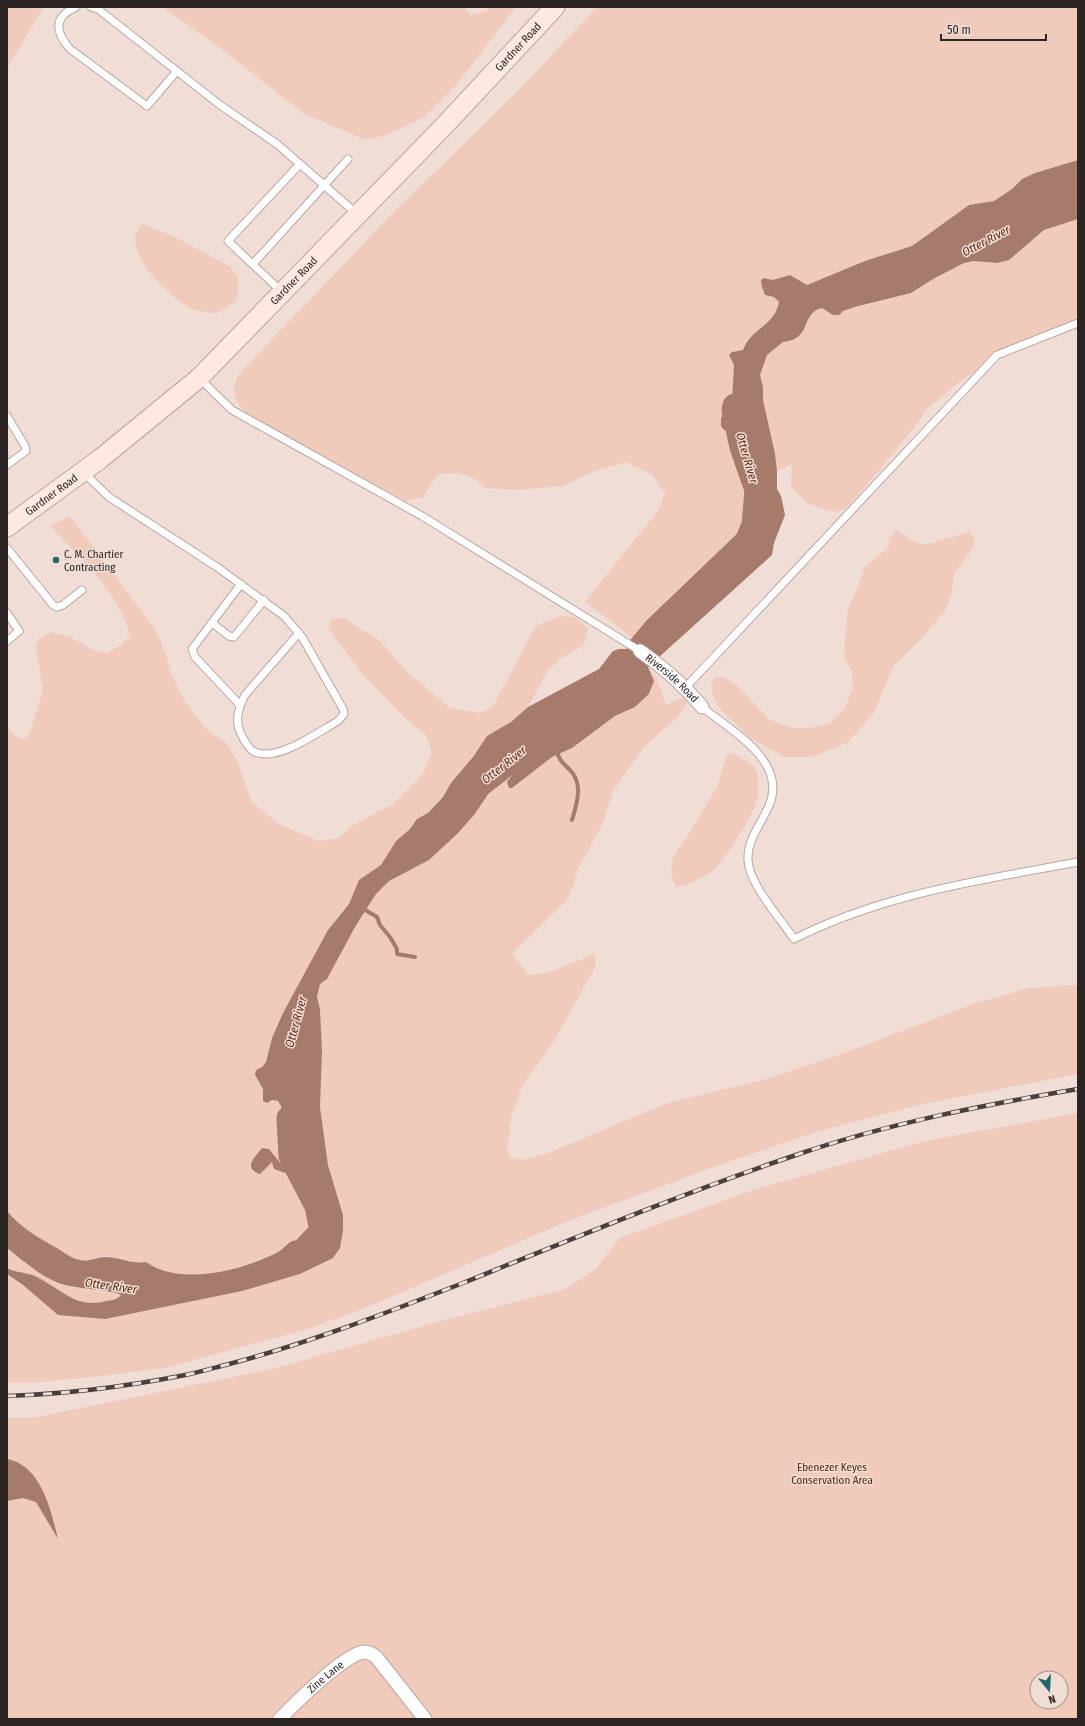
<svg xmlns="http://www.w3.org/2000/svg" width="1085" height="1726" font-family="'Fira Sans Condensed',sans-serif">
<style>
.green{fill:#f0cabb;fill-rule:evenodd}
.water{fill:#a67b6b}
.lines{fill:none;stroke-linecap:round;stroke-linejoin:round}
.stream{stroke:#a67b6b;stroke-width:4}
.river{stroke:#a67b6b;stroke-width:25}
.lane-casing{stroke:#b8a6a0;stroke-width:9}
.street-casing{stroke:#b8a6a0;stroke-width:15}
.secondary-casing{stroke:#b8a6a0;stroke-width:21}
.lane{stroke:#fff;stroke-width:7}
.street{stroke:#fff;stroke-width:13}
.secondary{stroke:#fee9e1;stroke-width:19}
.rail-casing{stroke:#49403d;stroke-width:4.5}
.rail{stroke:#f0ddd6;stroke-width:3;stroke-dasharray:9;stroke-linecap:butt}
.poi-dot{fill:#1b6865;stroke:#f0ddd6;stroke-width:1.5}
.labels{text-anchor:middle;stroke-width:3;stroke-linejoin:round;paint-order:stroke}
.street-label{font-size:11px;fill:#2c2522;stroke:#f0ddd6}
.poi-label{font-size:11px;fill:#2c2522;stroke:#f0ddd6;text-anchor:start}
.park-label{font-size:11px;fill:#572007;stroke:#f0ddd6}
.water-label{font-size:12px;font-style:italic;fill:#652c15;stroke:#f0ddd6}
</style>
<rect width="100%" height="100%" fill="#f0ddd6"/>
<g class="green">
<path d="M7 7H44L7 68Z"/>
<path d="M161 7H465L470 15 486 11 490 7H516L456 85 424 117 387 135 366 140 305 114 207 38Z"/>
<path d="M597 7H1078V160L1035 173 1022 179 1012 189 994 201 969 205 912 246 865 261 807 285 790 275 773 280 763 278 762 287 765 295 774 297 779 302C774 328 751 327 743 350L735 351 730 358 734 365 732 400 730 408 721 418 729 432C737 435 746 442 750 450 757 467 762 497 753 513L756 516 761 514 759 519 744 527 668 599 663 606 647 620 633 638 585 602 658 511 665 494 653 475 626 462 593 472 562 486 517 490 485 488 475 479 459 473 439 474 432 482 423 497 406 501 247 415C235 398 230 394 239 374L389 217 520 89Z"/>
<path d="M1078 219V318L1011 347 958 383 926 410 917 424 866 486 845 509 834 512 808 504 791 486 792 464 777 471 763 400V387L760 375 767 355 783 342H791L808 322 812 313 822 308 826 311H843L911 293 933 279 964 263 974 261 997 263 1009 260 1044 230Z"/>
<path d="M142 224 173 236 231 267 239 280 236 301 216 314C209 312 199 312 192 309 171 298 130 260 136 234 137 230 140 227 142 224Z"/>
<path d="M70 516 155 629 167 657 170 671 185 702 209 732 225 742 237 760 252 802 280 825 319 841 339 838 353 825 393 804 423 774 432 752 426 735 405 718 366 678 328 629 331 620 343 618 379 640 407 672 450 708 479 713 492 708 536 626 560 616 575 617 587 627 588 631 584 645 559 660 548 670 528 707 511 722 487 736 473 757 451 783 443 797 428 813 417 819 410 829 396 841 381 865 359 880 349 904 328 930 283 1013 272 1038 266 1062 262 1067 256 1070 258 1083 272 1100 278 1101C284 1110 283 1122 285 1133 286 1142 292 1153 296 1161 306 1181 328 1195 321 1219 319 1228 309 1238 300 1240 297 1241 295 1240 292 1242 286 1245 282 1250 277 1252 240 1269 183 1289 146 1262L138 1263 105 1256 81 1261 63 1253 18 1224 7 1211V727L15 736 25 739 30 732 43 690 36 646 39 639 51 632 70 637 93 650 107 653 121 645 130 636C121 595 79 556 50 526Z"/>
<path d="M897 530C904 534 915 544 922 544 931 545 958 535 968 532L975 537 973 548 954 574 952 591 945 611 920 640 893 666 874 713 847 743 811 757H784L752 739 721 710 713 696 711 684 715 678 722 676 740 688 768 719 793 728H810L830 723 844 709 853 688 852 671 844 656 848 609 860 581 864 567 888 548 890 537Z"/>
<path d="M648 667 657 679 666 705 688 695 689 700 678 716 643 748 613 791 603 823 578 869 568 899 512 953 528 975 547 973 595 954V967L554 1041 522 1086 511 1117 507 1150 510 1157 521 1160 549 1153 667 1103 766 1079 847 1052 973 1004 1029 988 1078 985V1074L923 1104 816 1132 725 1163 570 1220 368 1307 311 1328 165 1368 102 1376 29 1383H7V1274L23 1285 58 1315 132 1312 157 1308 242 1291 300 1274 343 1215 328 1164 320 1107 322 1051 320 1009 317 997 320 984 327 979 355 927 376 894 389 881 429 860 474 815 522 744 540 729 550 724 556 730 537 752 521 763 512 788 552 757 572 748 615 716 635 707 650 694 654 681Z"/>
<path d="M732 753C740 757 750 762 755 769 760 776 758 797 755 805 751 819 723 863 712 871 700 879 689 885 676 887L671 874 673 858 694 826 717 787 727 755Z"/>
<path d="M1078 1113V1719H7V1418H32L272 1369 441 1321 565 1289 596 1269 620 1238 753 1190 925 1141ZM1037 1678H1061V1702H1037Z"/>
<path d="M7 1248 30 1266 68 1286 121 1295C117 1299 110 1300 104 1302 73 1308 62 1289 37 1277 27 1273 16 1273 7 1268Z"/>
</g>
<g class="water">
<path d="M1078 160V219L1044 230 1009 260 997 263 974 261 964 263 933 279 911 293 855 307 843 311 839 315H833L822 308C800 313 813 339 783 342L767 355 760 375 763 387V400L775 454 777 471V489L781 496 785 515 774 543 772 555 648 667 654 681 649 694 635 707 615 716 572 748 552 757 512 788H509L507 782 521 763 537 752 556 730 550 724 540 729 522 744 474 815 458 833 429 860 389 881 376 894 355 927 327 979 320 984 317 997 320 1009 322 1051 320 1107 328 1165 343 1215V1230L340 1248 333 1258 300 1274 242 1291 105 1319 58 1315 23 1285 7 1274V1268C16 1273 27 1272 37 1277 63 1290 75 1309 107 1301 113 1300 118 1299 121 1295 110 1290 83 1289 70 1286 46 1282 25 1262 7 1248V1211C20 1227 36 1236 53 1246 62 1250 69 1258 80 1260 89 1262 99 1256 107 1257 121 1258 132 1264 146 1262 181 1287 243 1270 278 1252 283 1249 287 1244 292 1241 295 1240 299 1241 301 1240 310 1236 319 1228 321 1218 326 1194 312 1191 303 1172L291 1175 274 1169 272 1162 260 1174C241 1168 257 1155 262 1148L269 1149 285 1169 294 1168 297 1163 285 1135 281 1106 278 1101 272 1100 267 1103 263 1101V1089L255 1075 256 1070 262 1067 266 1062 272 1038 283 1013 328 930 349 904 359 880 381 865 396 841 410 829 417 819 428 813 443 797 451 783 473 757 487 736 511 722 528 707 599 669 613 651 619 649H627L626 645 647 620 744 527 759 519 761 513 753 516 757 506V485L750 450 737 435 724 430 721 426V418L730 408 732 400 734 365 729 355 732 352 743 350C751 328 774 327 779 302L774 297 765 295 762 287 761 281 763 278 773 280 790 275 807 285 865 261 912 246 969 205 994 201 1012 189 1022 179 1035 173Z"/>
<path d="M7 1459C41 1465 51 1510 58 1539L36 1502 23 1498 7 1501Z"/>
</g>
<g class="lines">
<g class="stream">
<path d="M557 751C559 760 562 762 569 769 584 783 577 803 572 820"/>
<path d="M362 908 377 917 380 925 390 937 397 949V954L415 957"/>
</g>
<g class="river">
<path d="M735 406 734 410 742 447 757 490 754 525 742 554"/>
<path d="M482 783 581 706"/>
<path d="M289 1118 291 1156 317 1206 322 1231 305 1249"/>
</g>
<defs>
<g id="lane">
<path d="M76 7C53 17 55 32 70 49L147 106 177 71"/>
<path d="M91 7 98 9 220 105 277 144 357 214"/>
<path d="M253 264 348 159"/>
<path d="M282 292 228 241 300 164"/>
<path d="M199 378 232 410 422 516 640 651"/>
<path d="M7 416 25 446 26 451 7 465"/>
<path d="M83 472 109 497 217 567 284 616 302 637 343 709 344 714 338 721C318 732 275 764 253 751 248 748 245 741 242 736 234 722 238 709 245 695L299 633"/>
<path d="M7 548 53 605 57 607 63 605 82 590"/>
<path d="M7 613 19 631 7 641"/>
<path d="M212 623 229 636 234 637 264 600"/>
<path d="M686 687 997 355 1078 323"/>
<path d="M240 705 195 657 192 649 241 584"/>
<path d="M702 707C734 733 793 764 766 812 758 828 747 842 748 860 749 884 780 918 794 939 882 894 982 880 1078 862"/>
</g>
<g id="street">
<path id="s1" d="M640 651C664 668 684 685 702 707"/>
<path id="s2" d="M280 1719C294 1704 345 1654 364 1652 370 1652 373 1654 377 1658L425 1719"/>
</g>
<g id="secondary">
<path id="s3" d="M7 527 100 459 199 378 444 126 555 7"/>
</g>
</defs>
<use href="#lane" class="lane-casing"/>
<use href="#street" class="street-casing"/>
<use href="#secondary" class="secondary-casing"/>
<use href="#lane" class="lane"/>
<use href="#street" class="street"/>
<use href="#secondary" class="secondary"/>
<defs>
<path id="rail" d="M7 1396C65 1394 123 1387 180 1376 197 1373 213 1368 229 1364 309 1343 386 1313 463 1283 574 1238 686 1192 799 1154 890 1123 984 1105 1078 1089"/>
</defs>
<use href="#rail" class="rail-casing"/>
<use href="#rail" class="rail"/>
</g>
<circle class="poi-dot" cx="56" cy="560" r="4"/>
<g class="labels">
<g class="street-label">
<text dy="4" stroke="none"><textPath href="#s3" startOffset="703">Gardner Road</textPath></text>
<text dy="4" stroke="none"><textPath href="#s3" startOffset="379">Gardner Road</textPath></text>
<text dy="4" stroke="none"><textPath href="#s3" startOffset="55">Gardner Road</textPath></text>
<text dy="4" stroke="none"><textPath href="#s1" startOffset="42">Riverside Road</textPath></text>
<text dy="4" stroke="none"><textPath href="#s2" startOffset="62">Zine Lane</textPath></text>
</g>
<g class="poi-label">
<text x="64" y="558">C. M. Chartier<tspan x="64" dy="13">Contracting</tspan></text>
</g>
<g class="park-label">
<text x="832" y="1471">Ebenezer Keyes<tspan x="832" dy="13">Conservation Area</tspan></text>
</g>
<g class="water-label">
<text transform="translate(986 241) rotate(-28)" y="4">Otter River</text>
<text transform="translate(747 458) rotate(74)" y="4">Otter River</text>
<text transform="translate(504 765) rotate(-38)" y="4">Otter River</text>
<text transform="translate(296 1022) rotate(-75)" y="4">Otter River</text>
<text transform="translate(111 1286) rotate(8)" y="4">Otter River</text>
</g>
</g>
<rect width="1085" height="1726" fill="none" stroke="#2c2522" stroke-width="16"/>
<g transform="translate(1049 1690) rotate(162)"><circle r="19" fill="#f0ddd6" stroke="#a2938e"/>
<path d="M0-3L7 15L0 10L-7 15Z" fill="#1b6865"/>
<text y="-6" font-size="11" font-weight="bold" text-anchor="middle" fill="#2c2522">N</text>
</g>
<path d="M941 34v6h105v-6" fill="none" stroke="#2c2522" stroke-width="2"/>
<text x="947" y="34" font-size="12" fill="#2c2522" stroke="#f0ddd6" stroke-width="3" paint-order="stroke">50 m</text>
</svg>
